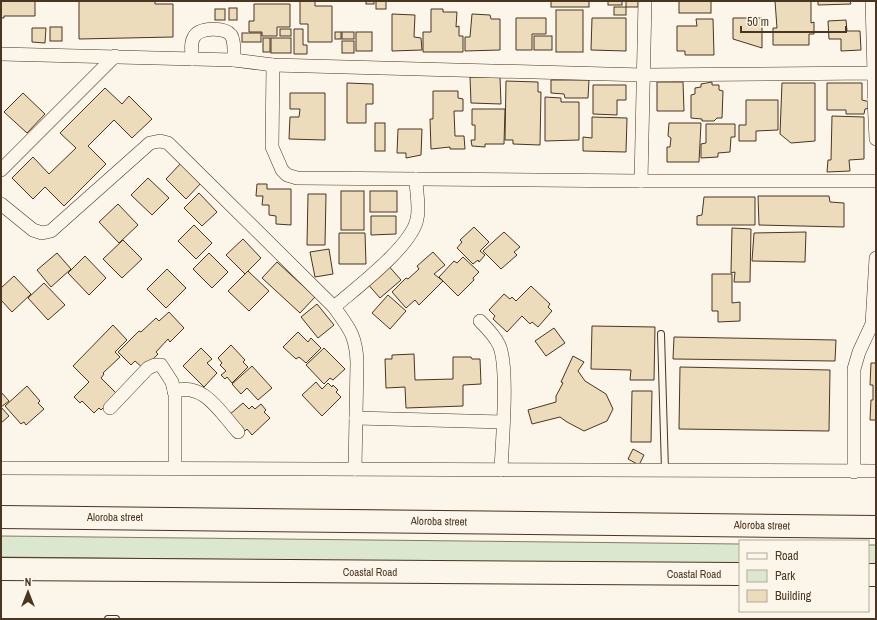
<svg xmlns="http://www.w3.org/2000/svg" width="877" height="620" font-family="'Archivo Narrow',sans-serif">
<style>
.green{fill:#dce7d0;stroke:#887966}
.building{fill:#ecdcbc;stroke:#4a3520}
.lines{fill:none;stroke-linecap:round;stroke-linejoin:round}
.lane-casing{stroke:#4a3520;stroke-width:8}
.street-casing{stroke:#4a3520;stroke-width:14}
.highway-casing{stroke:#4a3520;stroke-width:24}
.lane{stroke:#fbf6e9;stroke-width:6}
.street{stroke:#fbf6e9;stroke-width:13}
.highway{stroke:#fbf6e9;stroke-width:22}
.labels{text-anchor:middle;stroke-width:3;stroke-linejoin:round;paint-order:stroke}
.street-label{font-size:11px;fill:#4a3520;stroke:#fbf6e9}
</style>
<rect width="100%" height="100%" fill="#fbf6e9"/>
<g class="green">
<path d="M1 536 740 544V565L1 557Z"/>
<rect x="868" y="545" width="8" height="21"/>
</g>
<g class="building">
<path d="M1 1H35V16H4V18H1Z"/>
<path d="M79 1H155V4H173V37L79 39Z"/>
<path d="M300 1H315V6H332V42H308V24H300Z"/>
<rect x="366" y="1" width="8" height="3"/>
<rect x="376" y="1" width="10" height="8"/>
<rect x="551" y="1" width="38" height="6"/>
<rect x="608" y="1" width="14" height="4"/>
<rect x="626" y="1" width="12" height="6"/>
<rect x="679" y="1" width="32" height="12"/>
<path d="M775 1H811V23L814 22V34H809V45H773V28H777Z"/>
<path d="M818 1H850L851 4 818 5Z"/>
<path d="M254 4H290V27H277V36H262V32H249V21H254Z"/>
<rect x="614" y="7" width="12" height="8"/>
<rect x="229" y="8" width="8" height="12"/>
<rect x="215" y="9" width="10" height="11"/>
<path d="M431 9H443V12H457L456 27 459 26V36H463V52H423V32H431Z"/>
<rect x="556" y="10" width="27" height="42"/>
<path d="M392 14 415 15 414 37 421 38 422 50 392 51Z"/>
<path d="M472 14 490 15 491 19H500V50L465 51V37H470Z"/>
<path d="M516 18H546V34H532V50H516Z"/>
<path d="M592 18H626V51L591 50Z"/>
<path d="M733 18H762V48L733 39Z"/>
<path d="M696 19H713L714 55H685V51H677V26H697Z"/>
<path d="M846 20 847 31H860L861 50 841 51V39H829L828 21Z"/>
<rect x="50" y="27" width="12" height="14"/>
<path d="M32 28H46L45 43 32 42Z"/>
<rect x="280" y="29" width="11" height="7"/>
<path d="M294 29H303V45H307V54H294Z"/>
<rect x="335" y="32" width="6" height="7"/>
<rect x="342" y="32" width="12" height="7"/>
<rect x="356" y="32" width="16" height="19"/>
<rect x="242" y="33" width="19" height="9"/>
<rect x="534" y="36" width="18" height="14"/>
<rect x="263" y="38" width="7" height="14"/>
<rect x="271" y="38" width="20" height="15"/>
<rect x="342" y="41" width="12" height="12"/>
<path d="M470 77H500L501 104 471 103Z"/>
<path d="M551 80H589L588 98H565L564 94 551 93Z"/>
<path d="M506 81 538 82V92H541L540 145 513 144V140H505Z"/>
<path d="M657 82H683L684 111H657Z"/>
<path d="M712 82V85H719V90L723 91 722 118H717L714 121H702V119L691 118V95L695 94V88L701 87V84Z"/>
<path d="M347 83 373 84V104H366V123H347Z"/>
<path d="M782 83H815V141L791 143 780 134Z"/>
<path d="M827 83H862V100L870 102V108L865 109 864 114H846V110H827Z"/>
<path d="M593 85H626V100H617V115L593 114Z"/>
<path d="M105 88 122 104 129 96 152 119 132 138 114 120 88 146 106 164 64 206 45 187 33 199 12 178 33 157 49 174 76 148 60 133Z"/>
<path d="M433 91H458V98L463 99V111H454L455 136H464L465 149H450V147L431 149 430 119H433Z"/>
<path d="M23 93 45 114 27 133 4 112Z"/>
<path d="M290 93H325V140L289 139 290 117H299L300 109H290Z"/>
<path d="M545 97 561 98V102H579V140L545 141Z"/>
<path d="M746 100H778V130L756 131V141H739V125H746Z"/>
<path d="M472 109H505L504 144H485V147L472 146 471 140H475V125H472Z"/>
<path d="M832 116 864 117V159L849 160 850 171 827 172 828 160H831Z"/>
<path d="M592 117 627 118 626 152 583 151V137L592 138Z"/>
<rect x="375" y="123" width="10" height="28"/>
<path d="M669 123H701L699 162H667V147H670L671 138 668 136Z"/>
<path d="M706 124H735V137H731L730 152 718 153V157L701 158V144L706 143Z"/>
<path d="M398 129H422L421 155 406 158V153H397Z"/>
<path d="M182 162 202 182 186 199 166 179Z"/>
<path d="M148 178 169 198 152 215 131 195Z"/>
<path d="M257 184H267V189H291V225L276 224V216L269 215V205H262L263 196H256Z"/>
<rect x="341" y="191" width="23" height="39"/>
<rect x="370" y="191" width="27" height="21"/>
<path d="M199 193 217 212 202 226 184 208Z"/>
<path d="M308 194H326L325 245H307Z"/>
<path d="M758 196H829L830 202 844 203V227L759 225Z"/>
<path d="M704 197H755V225H697V216L702 215Z"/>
<path d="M118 204 138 225 119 243 99 222Z"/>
<path d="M371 216H396V234L371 235Z"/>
<path d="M194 225 212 243 196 259 178 241Z"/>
<path d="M474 227 489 242 480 251 485 255 479 262 478 260 473 264 457 248 462 242 460 240Z"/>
<path d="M732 228 751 229 750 282H734L735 272 731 273Z"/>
<path d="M504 232 520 247 514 252 517 255 501 269 483 251Z"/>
<path d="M806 232 805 262 752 261 754 233Z"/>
<path d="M339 233H365L366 264H339Z"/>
<path d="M243 239 261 258 245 274 226 255Z"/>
<path d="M123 240 142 259 122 278 103 259Z"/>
<path d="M329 249 333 274 315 277 310 252Z"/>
<path d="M433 252 445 265 434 274 443 281 419 305 415 300 406 308 392 292 406 278 408 279 419 269 417 266Z"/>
<path d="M57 253 71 269 51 287 37 270Z"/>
<path d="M209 253 228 272 212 288 193 269Z"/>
<path d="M85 256 106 278 89 295 68 273Z"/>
<path d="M463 257 479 272 473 278 474 280 458 296 439 277 454 261 457 263Z"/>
<path d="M277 262 315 297 300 313 262 278Z"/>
<path d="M387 264 401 280 380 298 366 282Z"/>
<path d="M167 269 186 288 166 308 147 289Z"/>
<path d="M248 271 269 291 249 311 228 291Z"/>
<path d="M712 274H732V303L740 302V321L718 322V311H712Z"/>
<path d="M14 276 31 294 12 312 1 300V288Z"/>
<path d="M44 283 65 305 48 320 28 298Z"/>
<path d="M531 286 550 304 548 307 552 311 538 327 532 322 530 324 522 316 507 332 493 319 495 316 489 310 504 294 510 299 512 297 516 301Z"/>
<path d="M388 295 406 311 390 329 372 313Z"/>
<path d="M317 304 334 325 318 338 301 317Z"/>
<path d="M169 312 184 328 170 342 168 339 156 352 158 354 144 369 135 361 131 365 118 352 139 331 141 332 156 318 159 321Z"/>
<path d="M113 325 127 340 115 352 120 357 103 373 104 374 101 378 117 394 101 410 99 408 94 413 82 401 80 403 74 397 89 382 73 366Z"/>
<path d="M592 326 655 327 654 380H630L631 370 591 369Z"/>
<path d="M554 328 565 343 546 356 535 341Z"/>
<path d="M298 332 308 342 311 338 321 348 306 363 299 357 296 359 283 347Z"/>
<path d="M674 337 836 340 835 361 673 359Z"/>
<path d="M231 345 245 360 243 362 248 367 232 383 227 377 225 379 221 375 226 371 220 365 222 363 218 358Z"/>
<path d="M201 348 212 359 207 363 217 373 204 387 183 366Z"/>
<path d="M324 348 345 369 333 380 330 378 324 384 306 365Z"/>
<path d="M414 354 415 380 453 379V357H471L472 359H480L481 384 463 385V406L406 408 405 387 386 388 385 359H392V355Z"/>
<path d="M573 356 584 362 578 371 585 381 606 394 613 409 607 421 584 431 567 422 560 417 532 424 528 410 556 402V396L563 383 561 382Z"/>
<path d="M871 363H876V420H870L871 400H873V385H870Z"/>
<path d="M252 366 272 388 258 400 247 388 241 394 232 384Z"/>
<path d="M680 367 830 370 829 431 679 429Z"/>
<path d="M316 382 322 389 328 383 332 387 333 385 338 390 336 392 341 397 322 416 302 395Z"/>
<path d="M27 386 40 401 38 403 44 409 26 425 24 422 21 424 5 406Z"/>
<path d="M632 391H652L651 442H631Z"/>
<path d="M1 392 9 401 1 407 9 416 1 423Z"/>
<path d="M243 403 249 409 252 406 255 409 261 404 266 410 264 412 270 418 252 435 247 429 244 432 229 415Z"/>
<path d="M633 449 644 455 639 465 628 459Z"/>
</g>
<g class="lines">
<defs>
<g id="lane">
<path d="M661 334 665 470"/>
<path d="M108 619H116"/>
</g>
<g id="street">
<path d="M645 1 641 181H876"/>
<path d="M872 1 874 73"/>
<path d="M1 54 234 60 273 65 644 75 874 73V100H876"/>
<path d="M192 59C192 52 190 43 194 37 199 27 225 27 231 35 235 41 234 53 234 60"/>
<path d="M273 65 272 147 282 170 287 175 297 178 641 181"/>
<path d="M874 100 876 139"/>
<path d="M1 170 115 56"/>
<path d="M1 204 33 230 42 233 51 231 150 143 160 141 168 143 334 307C349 328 356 335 357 362L355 469"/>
<path d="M334 307C356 288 412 246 417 219 420 207 416 191 416 179"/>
<path d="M480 321C487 328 495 336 499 345 509 366 502 443 501 470"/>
<path d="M174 391C204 382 220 412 238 432"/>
<path d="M110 408 148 368 155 365H161L172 382 175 395V468"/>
<path d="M356 418 503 422"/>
<path d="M1 468 876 471"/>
<path d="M854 472V369L859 352 872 324 876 258"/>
</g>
<g id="highway">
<path d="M1 517 876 527"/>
<path d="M1 569 740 574"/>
<path d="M868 575H876"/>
</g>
</defs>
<use href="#lane" class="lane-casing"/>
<use href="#street" class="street-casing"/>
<use href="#highway" class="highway-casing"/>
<use href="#lane" class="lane"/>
<use href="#street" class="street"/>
<use href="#highway" class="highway"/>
</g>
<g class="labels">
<g class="street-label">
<text x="115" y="521">Aloroba street</text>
<text transform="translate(439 521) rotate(1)" y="4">Aloroba street</text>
<text transform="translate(762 525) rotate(1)" y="4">Aloroba street</text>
<text x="370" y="576">Coastal Road</text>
<text x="694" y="578">Coastal Road</text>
</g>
</g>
<rect width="877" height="620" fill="none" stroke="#4a3520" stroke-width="4"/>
<rect x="739" y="540" width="130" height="72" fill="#fbf6e9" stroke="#b4a999"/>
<rect x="747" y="553" width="20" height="6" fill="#fbf6e9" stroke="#b4a999"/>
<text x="775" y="560" font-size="12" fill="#4a3520">Road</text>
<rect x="747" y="570" width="20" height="12" fill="#dce7d0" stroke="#b4a999"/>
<text x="775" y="580" font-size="12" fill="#4a3520">Park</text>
<rect x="747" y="590" width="20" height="12" fill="#ecdcbc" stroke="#b4a999"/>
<text x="775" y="600" font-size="12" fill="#4a3520">Building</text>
<g transform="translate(28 592)" stroke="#fbf6e9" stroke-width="3" paint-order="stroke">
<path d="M0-3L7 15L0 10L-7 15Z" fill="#4a3520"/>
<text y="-6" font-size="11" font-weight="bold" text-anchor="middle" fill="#4a3520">N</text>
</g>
<path d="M741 26v6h105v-6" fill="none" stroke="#4a3520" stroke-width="2"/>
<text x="747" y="26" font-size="12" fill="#4a3520" stroke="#fbf6e9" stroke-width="3" paint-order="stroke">50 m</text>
</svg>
